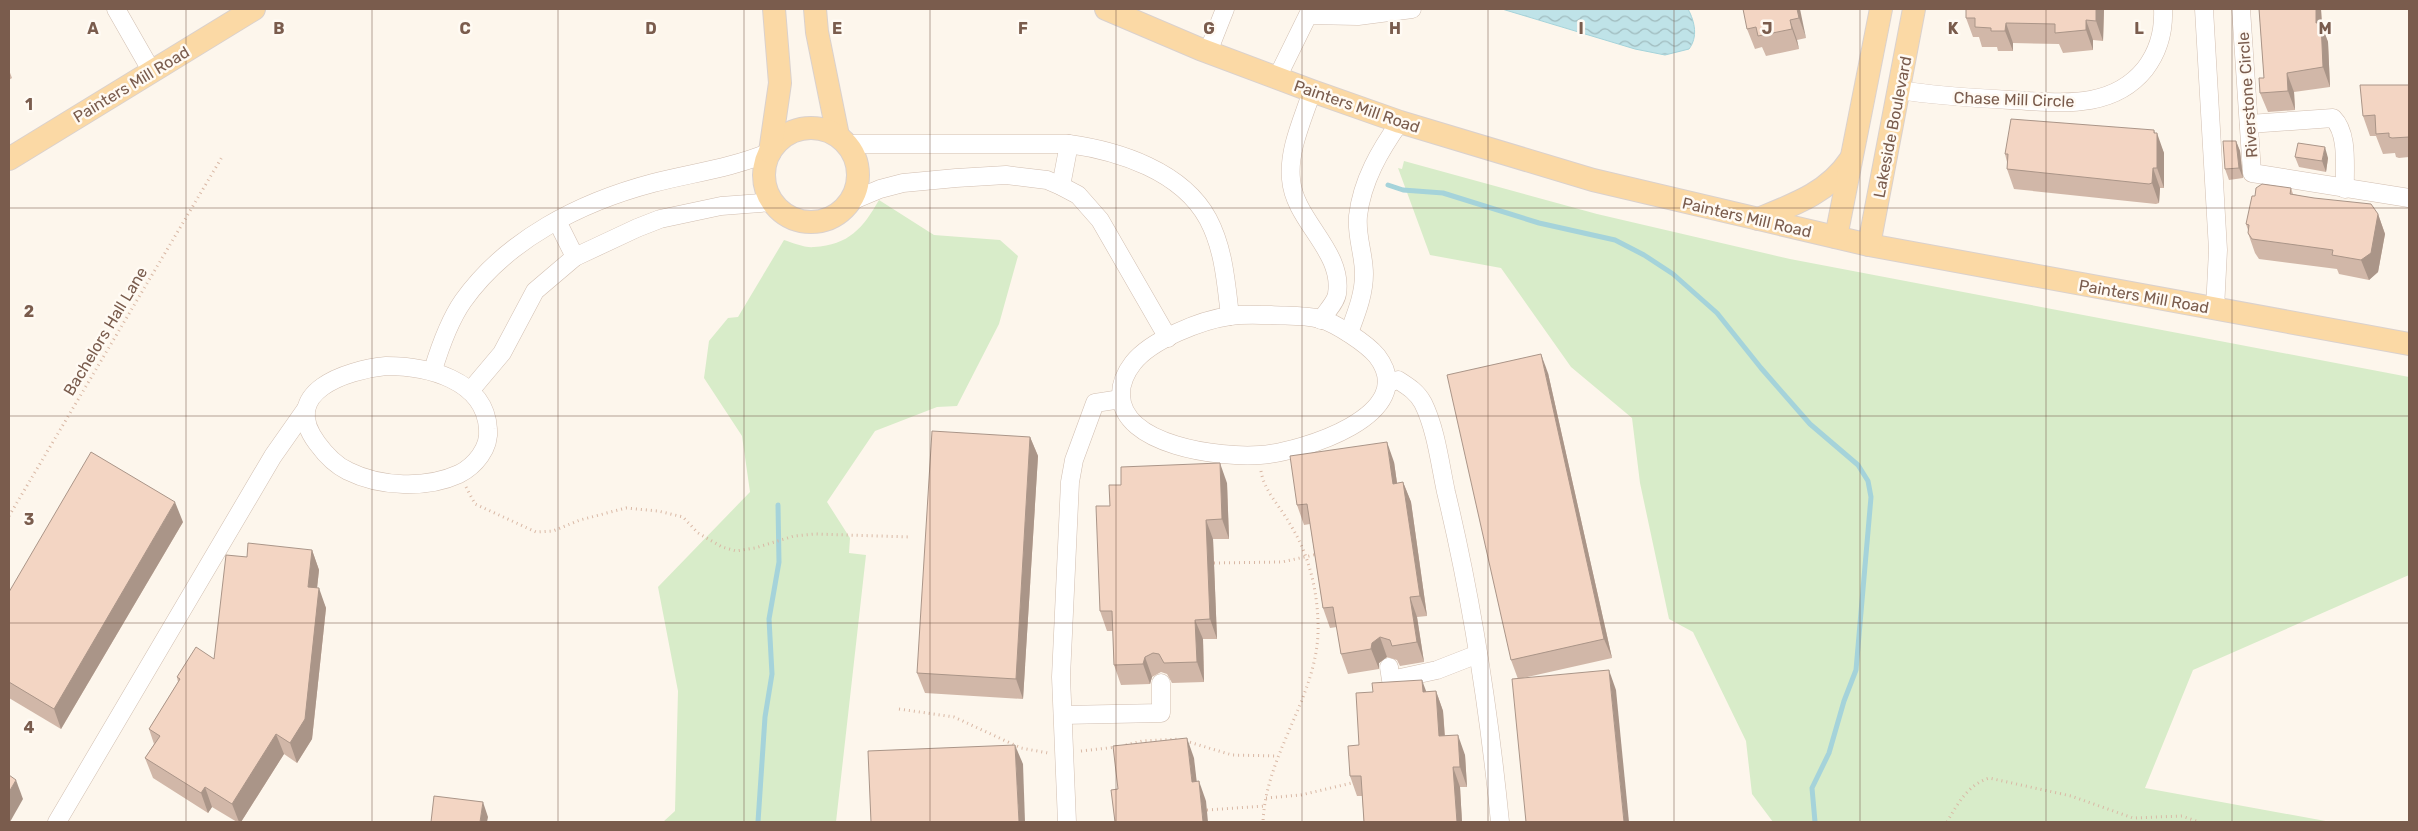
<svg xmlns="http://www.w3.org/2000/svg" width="2418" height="831" font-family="Rubik,sans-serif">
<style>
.park{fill:#d8ecc9}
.water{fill:url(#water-waves);stroke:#a5d3da}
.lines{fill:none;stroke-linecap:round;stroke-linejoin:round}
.stream{stroke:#a5d3da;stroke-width:5}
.minor-casing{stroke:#d1beb0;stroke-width:19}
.major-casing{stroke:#dad1cd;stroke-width:24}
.path{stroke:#d9b8a5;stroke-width:3;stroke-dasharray:1 4;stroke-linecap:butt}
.minor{stroke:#fff;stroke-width:18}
.major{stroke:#fbd9a5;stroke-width:22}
.wall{fill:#d1b7a8}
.shaded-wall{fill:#aa9588}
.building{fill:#f3d5c3;stroke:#aa9588}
.grid{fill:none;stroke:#7a5c4d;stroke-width:1;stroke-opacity:0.55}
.labels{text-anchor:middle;stroke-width:5;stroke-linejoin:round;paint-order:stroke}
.street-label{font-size:16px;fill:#7a5c4d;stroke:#fffaf3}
.grid-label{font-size:16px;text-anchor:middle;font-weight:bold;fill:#7a5c4d;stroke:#fffaf3;stroke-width:5;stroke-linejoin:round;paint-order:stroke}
</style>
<defs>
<pattern id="water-waves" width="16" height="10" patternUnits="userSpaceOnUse" patternTransform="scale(1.25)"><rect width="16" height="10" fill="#bfe3e8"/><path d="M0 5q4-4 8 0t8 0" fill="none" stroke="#a0bbbe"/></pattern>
</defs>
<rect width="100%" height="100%" fill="#fdf6ec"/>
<g class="park">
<path d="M1404 161 1597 214 1790 259 2409 377V575L2193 670 2145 788 2331 822H1773L1752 794 1746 741 1693 632 1669 619 1640 483 1632 418 1571 367 1501 268 1430 255 1398 168 1402 169Z"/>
<path d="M879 200 934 235 1000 240 1018 256 999 324 957 406 937 407 875 431 827 502 850 538 849 553 866 555 836 822H663L675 811 678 691 658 587 750 492 742 436 704 378 709 341 728 318 738 317 784 240C793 243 805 248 814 247 849 245 863 228 879 200Z"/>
</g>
<path class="water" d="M1502 9H1688C1695 22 1698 37 1689 49L1665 55 1635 49Z"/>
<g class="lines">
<g class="stream">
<path d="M1388 185 1403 190 1443 193 1539 223 1615 240 1644 255 1673 274 1717 313 1761 368 1810 424 1858 465 1868 481 1871 497 1856 670 1844 701 1829 753 1812 788 1815 822"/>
<path d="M758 822 765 717 772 674 769 619 779 562 778 505"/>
</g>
<defs>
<g id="minor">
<path d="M116 9 152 72"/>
<path d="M2204 9 2218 250 2215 309"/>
<path d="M2241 9 2252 173 2409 198"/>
<path d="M1208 52 1225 9"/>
<path d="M1277 78 1308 15 1358 16 1412 9"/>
<path d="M1900 90C1936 96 1973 98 2010 100 2058 102 2111 111 2145 69 2158 52 2164 31 2163 9"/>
<path d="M1312 91C1303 119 1288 150 1291 179 1294 221 1344 251 1337 294 1336 302 1326 312 1321 320"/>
<path d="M2249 124 2333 118C2349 134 2344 168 2345 189"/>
<path d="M847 144H1069C1119 151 1182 171 1208 219 1224 249 1226 283 1230 316"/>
<path d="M1061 186 1069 144"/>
<path d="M849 202 880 189 903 183 956 178 1006 175 1047 180 1061 186 1078 195 1100 220 1168 338"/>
<path d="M557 221 575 257"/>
<path d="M1271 315C1287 316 1305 315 1320 319 1336 323 1367 344 1377 356 1422 415 1301 452 1260 455 1221 458 1121 446 1121 394 1121 383 1126 372 1133 363 1151 340 1201 320 1230 316 1243 314 1258 315 1271 315Z"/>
<path d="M1349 333C1356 314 1364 295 1364 274 1364 254 1356 236 1358 216 1362 181 1380 150 1400 122"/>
<path d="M386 366C426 366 485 379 488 429 490 448 475 466 459 474 426 489 380 487 348 471 335 465 325 454 317 443 279 392 346 370 386 366Z"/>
<path d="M433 370C440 347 449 321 463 301 507 239 581 202 653 183 692 173 732 168 770 152"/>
<path d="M1388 383 1398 380C1409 387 1417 392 1423 403 1436 429 1440 464 1446 492 1472 600 1489 711 1500 822"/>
<path d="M470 391 502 353 535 291 575 257 637 228 660 219 721 206 773 202"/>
<path d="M1389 667 1391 680 1437 670 1478 654"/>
<path d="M1063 715 1161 713V683"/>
<path d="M57 822 273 456 306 409"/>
<path d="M1067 822 1061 677 1070 482 1074 460 1095 403 1121 399"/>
</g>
<g id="major">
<path d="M815 9 817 32 838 136"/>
<path d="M1106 9 1200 49 1312 91 1400 122 1593 180 1869 245 2409 344"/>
<circle cx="811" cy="175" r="47"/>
<path d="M770 152 780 83 774 9"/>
<path d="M9 159 254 9"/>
<path d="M1758 219C1793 205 1828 193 1850 160"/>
<path d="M1836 237 1881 9"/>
<path d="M1869 245 1914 9"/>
</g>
</defs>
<use href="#minor" class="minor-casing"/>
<use href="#major" class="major-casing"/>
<g class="path">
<path d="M1261 471C1264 491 1280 506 1290 524 1308 553 1317 587 1318 622 1321 694 1266 750 1263 822"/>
<path d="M466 487 475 504 536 532 553 531 580 520 626 508 658 511 683 517 698 533 722 547 736 551 755 548 794 536 815 534 911 537"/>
<path d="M9 516 222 157"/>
<path d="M1214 563 1282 562 1318 554"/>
<path d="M899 709 954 717 1021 748 1048 753"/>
<path d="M1126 745 1142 741 1179 739 1232 755 1277 756"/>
<path d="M1081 751 1117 747"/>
<path d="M1266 798 1301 795 1356 782"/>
<path d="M1207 810 1265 806"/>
<path d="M1947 822C1958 803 1968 785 1989 778L2071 796 2133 818 2182 816 2199 822"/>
</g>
<use href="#minor" class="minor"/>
<use href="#major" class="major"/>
</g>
<g class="wall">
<path d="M1797 9 1806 38 1797 40 1799 49 1766 56 1762 47 1755 49 1747 29Z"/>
<path d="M2104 9 2103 41 2093 40V50L2063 53 2059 44 2013 43V51H1998L1997 47H1982L1979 37H1973L1966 18Z"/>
<path d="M2259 9H2321L2322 26 2328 42 2330 87 2294 92 2295 110 2268 112 2260 93 2264 78Z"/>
<path d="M9 70 12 78 9 80Z"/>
<path d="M2409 85V157L2399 158 2396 157 2395 153 2383 154 2376 136H2370L2363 116Z"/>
<path d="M2155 133 2164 153V188H2160L2159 203 2156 204 2014 189 2007 169V162L2005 154Z"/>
<path d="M2236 141 2240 151 2243 178 2229 180 2225 169Z"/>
<path d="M2295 157 2328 158 2326 172 2299 167Z"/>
<path d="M2291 188 2293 194 2378 214 2385 234 2378 272 2369 280 2339 274 2337 269 2259 259 2255 253 2248 233V230L2246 224 2255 196Z"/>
<path d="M1548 373 1612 658 1523 678 1616 690 1518 679 1511 660Z"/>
<path d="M1030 437 1038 456 1023 699 925 693 917 673Z"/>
<path d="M1394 462 1397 483 1403 482 1411 502 1427 616 1417 617 1424 662 1400 666 1397 660 1387 657 1379 663V669L1348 674 1341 654 1337 627 1330 628 1323 608 1310 524 1304 525 1297 505Z"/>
<path d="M1227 483 1229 539H1213L1217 639H1203L1204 682 1172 683 1167 674 1161 672 1152 677 1150 684 1121 685 1114 665 1113 631H1107L1100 611 1110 506 1121 485Z"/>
<path d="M183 522 61 729 9 698V592Z"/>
<path d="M312 550 319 570 317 588 326 608 312 739 297 763 284 754 241 822H237L212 807 208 813 153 778 145 758 154 744 149 729 178 682 177 677 214 659 247 557Z"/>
<path d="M1436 691 1443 711 1445 736 1465 755 1467 787H1460L1462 822H1364L1362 796H1357L1350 776 1359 745 1427 692Z"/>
</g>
<g class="shaded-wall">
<path d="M1797 9H1800L1806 38 1799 18Z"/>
<path d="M2096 9H2104L2103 41 2096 21Z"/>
<path d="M2316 9H2321L2322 26 2328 42 2330 87 2323 67 2316 23Z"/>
<path d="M1790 20 1797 40 1799 49 1792 29Z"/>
<path d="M2086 20 2093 40V50L2086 30Z"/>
<path d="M2006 23 2013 43V51L2005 31Z"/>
<path d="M2287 73 2294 92 2295 110 2288 91Z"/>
<path d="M2154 130 2157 139V133L2164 153V188L2157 168Z"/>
<path d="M2236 141 2240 151 2243 178 2239 168Z"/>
<path d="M2325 147 2328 158 2326 172 2322 161Z"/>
<path d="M2153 168 2160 188 2159 203 2152 183Z"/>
<path d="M2378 214 2385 234 2378 272 2369 280 2361 260Z"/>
<path d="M1541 354 1548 373 1612 658 1604 639Z"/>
<path d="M1030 437 1038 456 1023 699 1016 679Z"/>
<path d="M1387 442 1394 462 1400 504 1393 484Z"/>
<path d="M1220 463 1227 483 1229 539 1222 519Z"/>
<path d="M1403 482 1411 502 1427 616 1420 596Z"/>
<path d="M175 502 183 522 61 729 54 709Z"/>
<path d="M1206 520 1213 539 1217 639 1210 619Z"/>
<path d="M312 550 319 570 315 606 308 587Z"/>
<path d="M319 588 326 608 312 739 297 763 290 743Z"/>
<path d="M1410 597 1417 617 1424 662 1417 642Z"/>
<path d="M1195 620 1203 639 1204 682 1197 662Z"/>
<path d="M1380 637 1387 657 1379 663V669L1371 649 1372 643Z"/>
<path d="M1145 657 1152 677 1150 684 1143 664Z"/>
<path d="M1609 670 1616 690 1629 822H1624Z"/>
<path d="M1422 680 1429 699 1423 692Z"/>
<path d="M1436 691 1443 711 1446 756 1439 736Z"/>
<path d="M276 734 284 754 241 822H239L232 804Z"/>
<path d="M1458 735 1465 755 1467 787 1460 767Z"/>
<path d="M1187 738 1194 758 1199 801 1192 782Z"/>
<path d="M1015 745 1023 764 1025 822H1019Z"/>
<path d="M1453 767 1460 787 1462 822H1457Z"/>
<path d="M16 780 23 799 10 822H9V792Z"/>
<path d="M1199 781 1206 801 1208 822H1203Z"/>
<path d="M205 787 212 807 208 813 201 793Z"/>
<path d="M483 802 488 817 487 822H480Z"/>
</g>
<g class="building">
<path d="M1743 9H1797L1799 18 1790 20 1792 29 1758 36 1756 27 1747 29Z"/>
<path d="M1966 9H2096V21L2086 20V30L2055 33V24L2006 23 2005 31H1991V28L1975 27V18H1966Z"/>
<path d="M2259 9H2316V23L2321 22 2323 67 2287 73 2288 91 2260 93 2259 78H2264Z"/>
<path d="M2360 85H2409V137L2392 138 2389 137V133L2376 134 2375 115 2363 116Z"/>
<path d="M2011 119 2154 130V133H2157V168H2153L2152 183 2149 184 2007 169 2008 154H2005Z"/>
<path d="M2223 141H2236L2239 168 2225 169Z"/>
<path d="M2298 143 2325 147 2322 161 2295 157Z"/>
<path d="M2262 184 2291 188 2290 194 2314 198 2371 204 2378 214 2371 253 2361 260 2332 255 2333 250 2252 239 2248 233 2249 225 2246 224 2252 196H2255L2256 188Z"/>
<path d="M1541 354 1604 639 1511 660 1447 375Z"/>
<path d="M932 431 1030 437 1016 679 917 673Z"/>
<path d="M1387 442 1393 484 1403 482 1420 596 1410 597 1417 642 1392 646 1390 640 1380 637 1372 643 1371 649 1341 654 1333 607 1323 608 1307 504 1297 505 1290 456Z"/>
<path d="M91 452 175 502 54 709 9 682V592Z"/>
<path d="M1220 463 1222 519 1206 520 1210 619 1195 620 1197 662 1164 663 1159 654 1153 653 1145 657 1143 664 1114 665 1112 611H1100L1096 506H1110L1109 485H1121V467Z"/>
<path d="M248 543 312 550 308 587 319 588 305 719 290 743 276 734 232 804 205 787 201 793 145 758 160 736 149 729 180 679 177 677 196 647 214 659 226 555 247 557Z"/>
<path d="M1609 670 1624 822H1526L1512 679Z"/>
<path d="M1422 680 1423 692 1436 691 1439 736 1458 735 1460 767H1453L1457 822H1364L1361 776H1350L1348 746 1359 745 1356 693 1373 692 1372 683Z"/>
<path d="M1187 738 1192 782 1199 781 1203 822H1115L1111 790 1118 789 1113 746Z"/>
<path d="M1015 745 1019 822H871L868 751Z"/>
<path d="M9 775 16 780 9 792Z"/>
<path d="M434 796 483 802 480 822H431Z"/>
</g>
<path class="grid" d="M186 9V822M372 9V822M558 9V822M744 9V822M930 9V822M1116 9V822M1302 9V822M1488 9V822M1674 9V822M1860 9V822M2046 9V822M2232 9V822M9 208H2409M9 416H2409M9 623H2409"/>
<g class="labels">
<g class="street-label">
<text transform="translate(131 84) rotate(-31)" y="6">Painters Mill Road</text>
<text transform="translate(2247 95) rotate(-94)" y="6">Riverstone Circle</text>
<text transform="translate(2014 99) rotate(2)" y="6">Chase Mill Circle</text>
<text transform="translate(1357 106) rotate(19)" y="6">Painters Mill Road</text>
<text transform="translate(1892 127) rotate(-79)" y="6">Lakeside Boulevard</text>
<text transform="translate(1747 217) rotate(13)" y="6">Painters Mill Road</text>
<text transform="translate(2144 296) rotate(10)" y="6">Painters Mill Road</text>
<text transform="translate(105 331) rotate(-59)" y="6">Bachelors Hall Lane</text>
</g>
</g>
<g class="grid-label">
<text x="93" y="34">A</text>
<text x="279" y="34">B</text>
<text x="465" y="34">C</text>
<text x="651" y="34">D</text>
<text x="837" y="34">E</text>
<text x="1023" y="34">F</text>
<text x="1209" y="34">G</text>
<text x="1395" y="34">H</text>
<text x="1581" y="34">I</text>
<text x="1767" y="34">J</text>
<text x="1953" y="34">K</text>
<text x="2139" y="34">L</text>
<text x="2325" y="34">M</text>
<text x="29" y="110">1</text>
<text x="29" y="317">2</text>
<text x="29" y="525">3</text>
<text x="29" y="733">4</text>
</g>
<rect width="2418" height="831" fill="none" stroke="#7a5c4d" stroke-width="20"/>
</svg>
